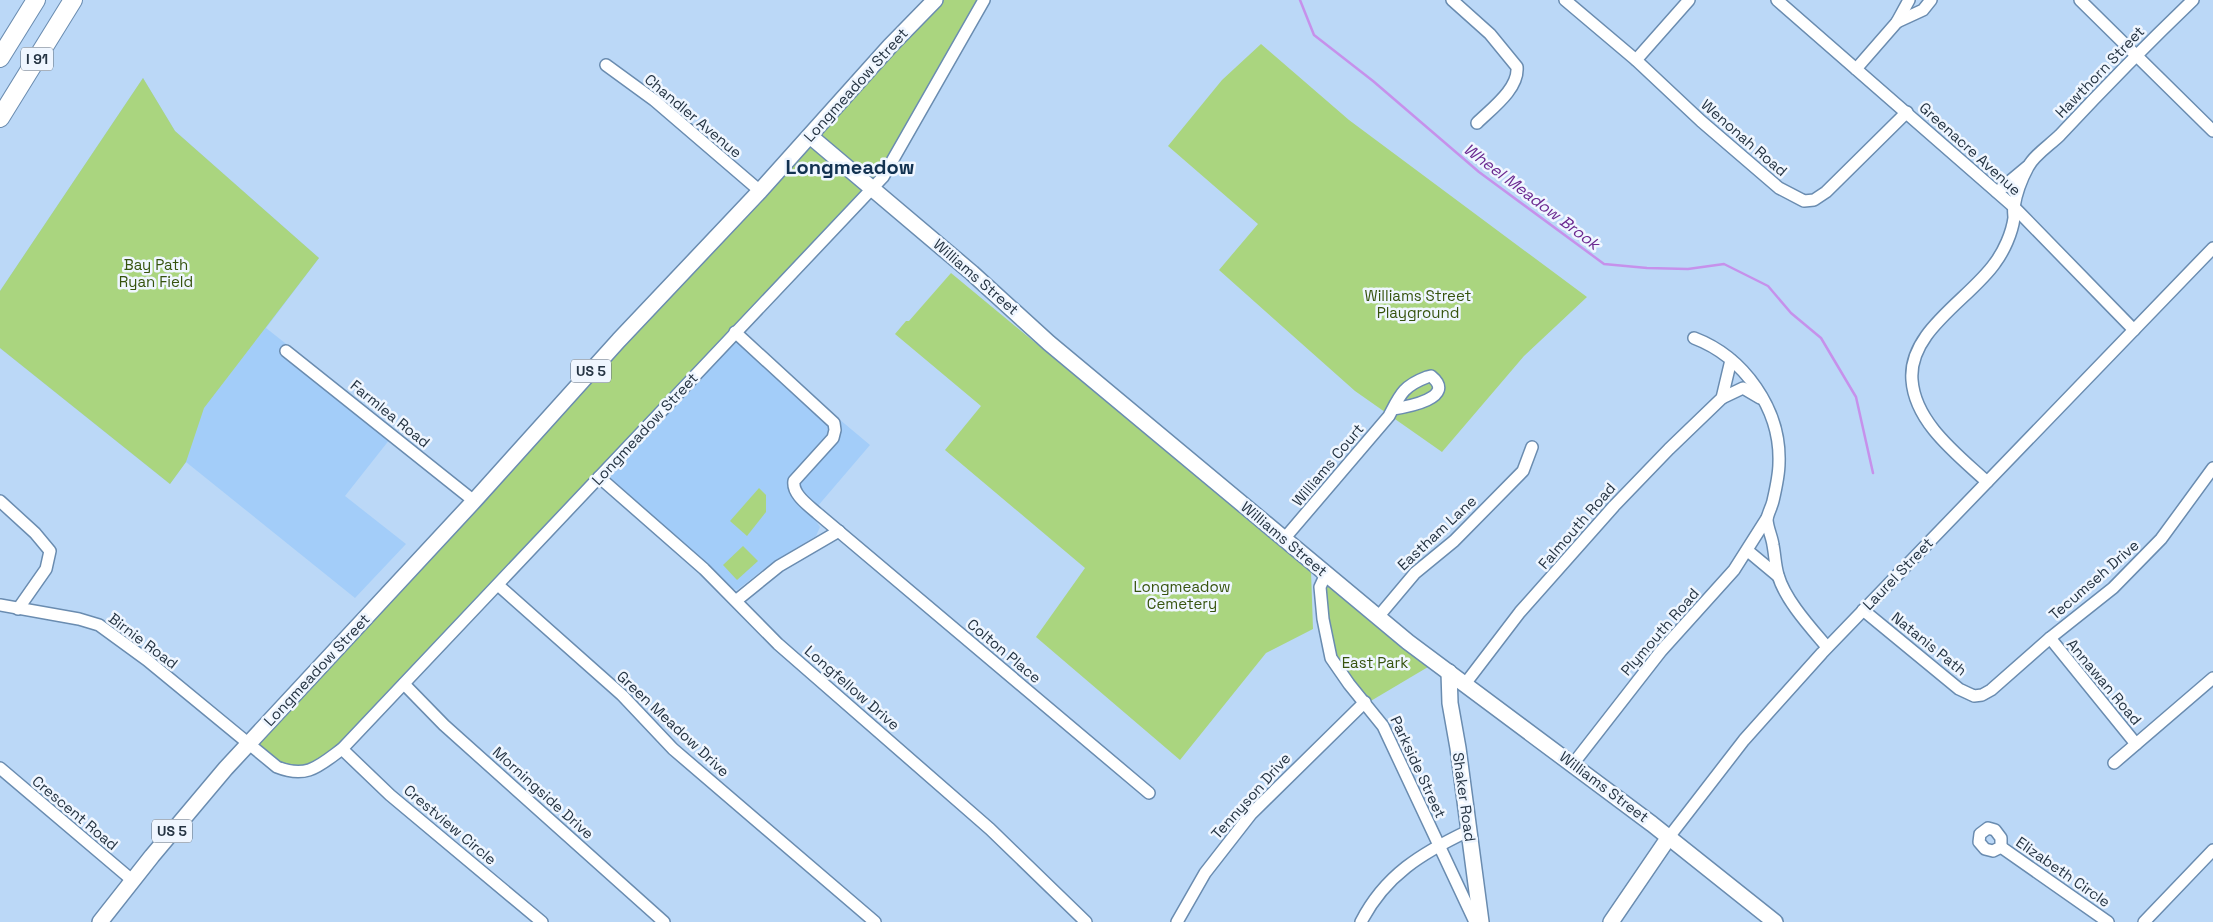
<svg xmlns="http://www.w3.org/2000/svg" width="2213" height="922" font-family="'Space Grotesk',sans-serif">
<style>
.built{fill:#a3cdf9}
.green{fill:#aad57f}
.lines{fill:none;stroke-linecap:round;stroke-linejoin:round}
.stream{stroke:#c691eb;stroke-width:2.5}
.minor-casing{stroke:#6a8cb0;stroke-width:14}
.major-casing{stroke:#6a8cb0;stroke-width:18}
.highway-casing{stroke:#6a8cb0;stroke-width:20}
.minor{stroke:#fff;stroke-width:11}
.major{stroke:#fff;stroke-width:15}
.highway{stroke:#fff;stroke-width:18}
.labels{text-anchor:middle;stroke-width:5;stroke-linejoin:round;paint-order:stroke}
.shield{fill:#eff6ff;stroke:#626e7b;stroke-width:1}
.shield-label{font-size:14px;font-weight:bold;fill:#253443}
.street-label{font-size:15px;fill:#253443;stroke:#eff6ff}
.park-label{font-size:15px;fill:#36530e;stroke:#eff6ff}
.water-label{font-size:16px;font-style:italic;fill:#6b2990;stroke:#eff6ff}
.district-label{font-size:20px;font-weight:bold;fill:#123251;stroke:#eff6ff}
</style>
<rect width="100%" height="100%" fill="#bbd8f7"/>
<g class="built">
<path d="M143 78 175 131 319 258 266 328 337 384 331 391 390 439 345 496 406 544 355 598 186 462 170 484 0 348V291Z"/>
<path d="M735 332 870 445 811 514 820 527 816 536 773 562 737 590 730 588 599 477Z"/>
</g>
<g class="green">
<path d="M935 0H984L893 161 342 749 299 773 253 748Z"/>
<path d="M1261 44 1349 120 1587 297 1524 356 1442 452 1355 391 1219 270 1258 224 1168 146 1222 80Z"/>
<path d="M143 78 175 131 319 258 204 408 186 462 170 484 0 348V291Z"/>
<path d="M951 273 1311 571 1313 629 1266 653 1180 760 1036 637 1085 568 945 450 981 406 895 334 906 321H909Z"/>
<path d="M759 488 766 495V512L747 536 730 521Z"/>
<path d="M743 546 758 561 737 580 723 565Z"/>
<path d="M1329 586 1428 667 1369 702 1346 676 1331 651 1324 589Z"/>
</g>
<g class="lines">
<path class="stream" d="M1300 0 1314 35 1373 81 1479 172 1604 264 1647 268 1688 269 1724 264 1768 286 1791 313 1821 338 1856 397 1873 473"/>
<defs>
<g id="minor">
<path d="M1452 0 1490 34 1517 67C1519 89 1491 109 1477 123"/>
<path d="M1565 0 1636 60 1701 121 1779 188 1804 201 1814 200 1826 192 1907 112"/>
<path d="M1777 0 2014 207 2134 330"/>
<path d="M2080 0 2213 131"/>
<path d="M1897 22 1923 10 1931 0"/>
<path d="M1636 60 1689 0"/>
<path d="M606 65 654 100 760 191"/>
<path d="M1856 69 1897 22 1909 0"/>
<path d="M1997 192 2027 167"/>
<path d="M735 332 834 423 835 430 833 438 794 481C792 494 808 505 817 513L1149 793"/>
<path d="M1694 338C1744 357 1781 409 1779 463 1779 475 1776 488 1773 501 1772 506 1768 513 1767 519 1767 527 1772 537 1773 545 1775 555 1775 565 1778 575 1785 600 1811 628 1827 647"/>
<path d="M286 351 474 501"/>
<path d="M1722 398 1743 388 1760 398"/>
<path d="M599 477 704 569 778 644 990 829 1086 922"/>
<path d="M1987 482C1958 455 1915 423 1912 380 1908 331 1970 299 1995 263 2004 251 2012 233 2014 218 2014 214 2013 210 2014 207 2016 194 2022 178 2028 167 2034 155 2050 145 2060 135 2103 89 2147 44 2193 0"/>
<path d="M0 501 35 533 50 551 46 569 18 609"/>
<path d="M1284 539 1389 416C1400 395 1403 386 1427 377L1431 376C1458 398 1406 407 1393 409"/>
<path d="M1748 551 1778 576"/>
<path d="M1326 574 1320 587 1323 619 1331 658 1349 684 1383 726 1475 922"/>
<path d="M498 585 622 695 673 749 875 922"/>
<path d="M737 600 779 566 839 531"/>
<path d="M0 605 79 619 99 625 147 660 277 767C307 779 319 766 342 749L883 177 984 0"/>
<path d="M1863 610 1959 689 1974 696 1982 695 1991 690 2050 638 2113 588 2161 539 2213 468"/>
<path d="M1378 617 1415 573 1454 541 1523 471 1532 447"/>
<path d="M2050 638 2136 744"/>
<path d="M404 684 444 725 664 922"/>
<path d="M1465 684 1520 612 1614 506 1669 449 1722 398 1731 360"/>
<path d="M342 749 390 795 542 922"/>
<path d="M2114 763 2213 678"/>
<path d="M1573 764 1661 651 1734 570 1767 518"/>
<path d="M0 768 132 880"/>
<path d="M1988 828 1995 830 2001 838V847L1993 851 1985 849 1979 842 1980 834Z"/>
<path d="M1669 837 1744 740 1822 653 2213 248"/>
<path d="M2001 847 2108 922"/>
<path d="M1177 922 1205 873 1251 814 1365 702"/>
<path d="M1361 922C1385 875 1422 853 1468 831"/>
<path d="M2144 922 2213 850"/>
</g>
<g id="major">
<path d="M810 136 972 273 1049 343 1408 642 1652 824 1775 922"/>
<path d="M1449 672 1450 703 1458 748 1481 922"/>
<path d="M100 922 152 856 226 768 474 501 619 340 760 191 890 46 935 0"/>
<path d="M1611 922 1669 837"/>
</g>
<g id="highway">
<path d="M0 58 36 0"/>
<path d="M0 118 73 0"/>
</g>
</defs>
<use href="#minor" class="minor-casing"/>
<use href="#major" class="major-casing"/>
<use href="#highway" class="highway-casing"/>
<use href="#minor" class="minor"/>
<use href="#major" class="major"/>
<use href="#highway" class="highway"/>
</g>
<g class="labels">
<g class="shield">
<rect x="21" y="47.5" width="32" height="23" rx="4"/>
<rect x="571" y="359.5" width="40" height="23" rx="4"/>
<rect x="152" y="819.5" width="40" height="23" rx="4"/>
</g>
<g class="shield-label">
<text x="37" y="64">I 91</text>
<text x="591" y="376">US 5</text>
<text x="172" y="836">US 5</text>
</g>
<g class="street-label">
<text transform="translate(2100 72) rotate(-46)" y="5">Hawthorn Street</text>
<text transform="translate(856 85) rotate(-48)" y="5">Longmeadow Street</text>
<text transform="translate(693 116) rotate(40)" y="5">Chandler Avenue</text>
<text transform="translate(1744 138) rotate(41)" y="5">Wenonah Road</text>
<text transform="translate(1970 149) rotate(42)" y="5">Greenacre Avenue</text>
<text transform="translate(976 277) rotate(41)" y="5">Williams Street</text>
<text transform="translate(390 414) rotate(39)" y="5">Farmlea Road</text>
<text transform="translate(645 429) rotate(-47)" y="5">Longmeadow Street</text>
<text transform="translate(1328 465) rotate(-50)" y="5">Williams Court</text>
<text transform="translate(1577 526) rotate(-49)" y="5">Falmouth Road</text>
<text transform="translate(1437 533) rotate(-43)" y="5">Eastham Lane</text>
<text transform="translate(1284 539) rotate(40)" y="5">Williams Street</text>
<text transform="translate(1898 574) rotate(-46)" y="5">Laurel Street</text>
<text transform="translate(2094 580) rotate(-41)" y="5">Tecumseh Drive</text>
<text transform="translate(1660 632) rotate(-49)" y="5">Plymouth Road</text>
<text transform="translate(143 641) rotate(37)" y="5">Birnie Road</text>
<text transform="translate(1929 644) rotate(39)" y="5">Natanis Path</text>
<text transform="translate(1004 651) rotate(40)" y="5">Colton Place</text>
<text transform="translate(317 670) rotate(-47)" y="5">Longmeadow Street</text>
<text transform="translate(2104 682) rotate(50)" y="5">Annawan Road</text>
<text transform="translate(852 688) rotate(41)" y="5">Longfellow Drive</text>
<text transform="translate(673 724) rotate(43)" y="5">Green Meadow Drive</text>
<text transform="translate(1418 767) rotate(65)" y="5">Parkside Street</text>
<text transform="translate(1604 787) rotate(37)" y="5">Williams Street</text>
<text transform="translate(543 793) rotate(42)" y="5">Morningside Drive</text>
<text transform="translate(1251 796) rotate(-48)" y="5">Tennyson Drive</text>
<text transform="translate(1464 797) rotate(82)" y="5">Shaker Road</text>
<text transform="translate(75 813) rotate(40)" y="5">Crescent Road</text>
<text transform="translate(450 825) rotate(40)" y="5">Crestview Circle</text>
<text transform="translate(2063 872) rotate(35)" y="5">Elizabeth Circle</text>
</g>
<g class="park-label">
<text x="156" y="270">Bay Path<tspan x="156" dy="17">Ryan Field</tspan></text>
<text x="1418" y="301">Williams Street<tspan x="1418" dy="17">Playground</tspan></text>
<text x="1182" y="592">Longmeadow<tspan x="1182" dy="17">Cemetery</tspan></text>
<text x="1375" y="668">East Park</text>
</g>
<g class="water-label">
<text transform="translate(1532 196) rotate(37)" y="6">Wheel Meadow Brook</text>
</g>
<g class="district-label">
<text x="850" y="174">Longmeadow</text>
</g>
</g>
</svg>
